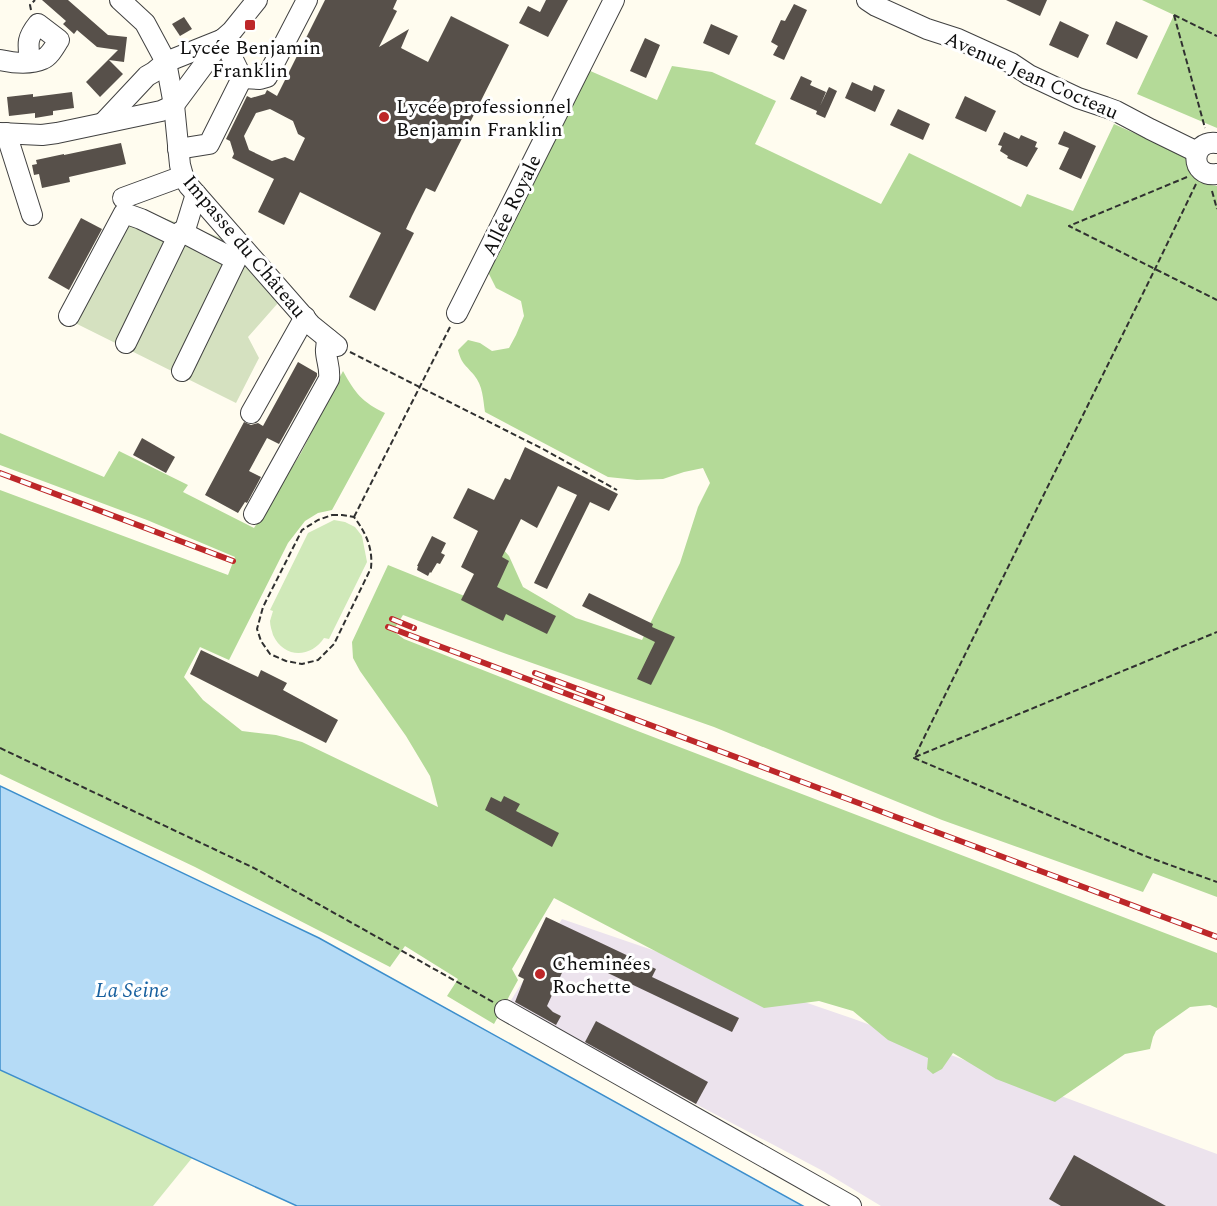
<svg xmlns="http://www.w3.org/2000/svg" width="1217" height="1206" font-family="Spectral,serif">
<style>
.industrial{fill:#ece3ed}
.green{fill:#d0e9b9}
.forest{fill:#b4da98}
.cemetery{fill:#d5e1c0}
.water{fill:#b5dbf6;stroke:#3c8ecc;stroke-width:1.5}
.building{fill:#57504a;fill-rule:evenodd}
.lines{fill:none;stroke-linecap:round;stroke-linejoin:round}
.minor-casing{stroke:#414141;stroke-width:22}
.path{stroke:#303030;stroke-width:2;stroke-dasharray:6 3;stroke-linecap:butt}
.minor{stroke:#fff;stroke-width:20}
.rail-casing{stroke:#bd2729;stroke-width:6}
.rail{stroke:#fff;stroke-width:4;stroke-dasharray:11;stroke-linecap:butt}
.poi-dot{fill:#bd2729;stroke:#fff;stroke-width:2}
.labels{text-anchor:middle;stroke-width:6;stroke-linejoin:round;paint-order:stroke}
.poi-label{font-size:20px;fill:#0e0e0e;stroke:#fff;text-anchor:start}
.street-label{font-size:20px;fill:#0e0e0e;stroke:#fff}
.water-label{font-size:21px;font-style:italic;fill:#18609f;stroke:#fff}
</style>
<rect width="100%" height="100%" fill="#fffcef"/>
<path class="industrial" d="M562 919 854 1019 1217 1154V1206H881L823 1171 508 1005Z"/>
<g class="green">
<path d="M334 520 345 522 355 527 362 536 367 562 329 639 324 638C311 658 284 659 273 635 272 631 270 626 270 621 271 618 272 614 273 611L270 610 308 533Z"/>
<path d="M0 1069 192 1158 153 1206H0Z"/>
</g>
<g class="forest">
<path d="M1142 0H1217V128L1137 94 1174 15Z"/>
<path d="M672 66 712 72 776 101 755 144 881 204 909 153 1021 207 1027 194 1073 211 1114 124 1185 156 1192 172 1204 184 1217 186V897L1153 873 1143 892 942 820 714 727 501 652 403 615 393 631 404 639 635 730 1217 953V1008L1210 1005 1190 1007 1156 1031 1153 1037 1150 1049 1125 1054 1055 1102 996 1079 953 1053 942 1069 933 1074 927 1069 928 1058 888 1040 853 1011 819 1001 764 1008 554 898 512 969 518 980 494 1024 447 996 458 979 405 946 390 967 195 867 0 774V490L228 575 235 557 147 520 0 465V433L104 477 119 451 188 485 183 492 254 528 301 453 343 371C355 393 362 402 385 413L332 510 318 513 305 521 288 543 229 660 200 647 184 677 203 700 242 731 276 735 302 742 438 807 430 776 406 736 360 671 353 658 352 642 388 565 467 597 496 541 509 556 523 587 576 618 642 640 680 563 698 507 710 483 703 468 684 472 663 479 637 480 608 477 485 412C483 399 483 386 474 375 465 364 462 365 458 350L468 340 480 343 492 351 509 348 516 335 524 316 521 301 496 288 488 272 588 70 657 100Z"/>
</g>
<path class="cemetery" d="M123 204 222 238 278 303 248 337 259 358 236 403 63 317Z"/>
<path class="water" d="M0 786 319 938 803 1206H297L0 1070Z"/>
<g class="building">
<path d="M42 0H68L108 35 127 37 124 62 109 60 123 74 100 97 86 82 118 50 97 47 77 30 74 34 63 24 66 21Z"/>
<path d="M325 0H397L393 9 397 11 379 47 409 29 401 48 428 62 451 16 509 45 435 192 426 188 412 216 406 229 414 233 375 311 349 297 381 233 300 192 284 225 258 212 274 179 232 158 234 154 230 141 226 139 247 96 251 98 265 94 267 90 277 96ZM270 109 293 121 298 134 305 138 294 161 285 157 272 161 249 150 244 136 256 113Z"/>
<path d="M546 0H568L548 37 519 23 528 6 540 12Z"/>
<path d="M1006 0H1047L1040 16Z"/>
<path d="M794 4 807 10 784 60 773 55 778 46 771 42 781 20 785 21Z"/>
<path d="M184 17 192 29 180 36 172 24Z"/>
<path d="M1060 21 1089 35 1078 58 1049 45Z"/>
<path d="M1116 21 1148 36 1137 59 1106 44Z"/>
<path d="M711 24 738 36 729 55 703 43Z"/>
<path d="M645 38 660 45 646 78 630 71Z"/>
<path d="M801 76 812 81 810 85 826 92 820 106 829 87 837 91 825 118 816 114 817 111 790 99Z"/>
<path d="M852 82 872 91 874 85 885 90 875 112 845 98Z"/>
<path d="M72 92 74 108 53 111V115L35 118V113L9 116 7 97 33 94V97Z"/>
<path d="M965 96 996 111 986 132 955 118Z"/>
<path d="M898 109 930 124 923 140 890 125Z"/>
<path d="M1064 131 1096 146 1081 179 1059 169 1069 148 1058 144Z"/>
<path d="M1004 132 1019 139 1021 135 1037 142 1035 147 1038 148 1027 167 1007 158 1008 156 1000 151 1002 146 998 145Z"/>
<path d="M121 143 126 164 69 177 70 182 42 188 39 174 34 175 32 165 37 164 36 160 64 154V155Z"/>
<path d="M81 218 102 229 69 290 48 278Z"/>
<path d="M298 362 317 373V376L279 444 267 438 249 471 261 477 247 503 245 502 238 513 205 495 244 422 251 425 258 423 263 426Z"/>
<path d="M142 438 175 457 166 473 133 455Z"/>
<path d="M525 447 618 494 609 511 590 502 547 589 534 583 577 495 558 486 537 528 521 519 502 557 509 561 497 587 556 616 547 634 506 614 503 621 461 600 474 574 461 567 478 531 453 518 468 488 494 500 505 478 510 480Z"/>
<path d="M432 536 446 543 441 553 445 555 440 564 437 563 431 573 430 572 428 576 417 570 418 566H417Z"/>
<path d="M589 593 653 624 652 627 675 637 651 685 637 679 655 642 582 606Z"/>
<path d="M201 650 258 677 261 670 287 683 283 690 338 720 326 743 190 674Z"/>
<path d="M504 796 520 804 516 811 559 833 552 847 485 810 491 797 501 802Z"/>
<path d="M546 917 656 969 652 977 739 1018 732 1032 570 955 547 1006 553 1012 561 1016 556 1025 515 1002 524 979 518 976Z"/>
<path d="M596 1021 708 1082 696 1104 585 1042Z"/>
<path d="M1074 1155 1166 1206H1061L1049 1199Z"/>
</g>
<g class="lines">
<defs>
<g id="minor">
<path d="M120 0 145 23 166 62 174 105 180 165 183 176 189 186 311 325 337 346"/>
<path d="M867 0 876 6 927 29 958 39 1011 63 1029 75 1078 98 1105 107 1116 111 1150 129 1197 152"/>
<path d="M0 60C14 63 30 65 43 59 50 56 55 46 59 40L38 24C26 39 28 44 30 62"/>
<path d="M242 78 260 79 267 77 307 0"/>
<path d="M103 123 147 76 154 72 166 62 221 40"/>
<path d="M0 133 42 135 57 133 161 111 174 105 223 39 232 31 257 0"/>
<path d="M6 133 32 215"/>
<path d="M1217 143C1190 139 1189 178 1217 174"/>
<path d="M178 149 209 144 242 78 223 39"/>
<path d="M123 198 183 176"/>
<path d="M184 233 196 194"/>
<path d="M457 313 614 0"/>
<path d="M69 316 124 213 141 219 178 237"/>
<path d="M126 343 180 232 184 233 236 260 182 371"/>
<path d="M251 413 305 317"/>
<path d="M254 514 329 379C331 364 322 354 328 339"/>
<path d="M505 1010 851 1206"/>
</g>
</defs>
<use href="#minor" class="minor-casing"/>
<g class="path">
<path d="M31 10 30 5 35 0"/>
<path d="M1174 15 1205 128"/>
<path d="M1174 15 1217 36"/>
<path d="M1187 177 1069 226 1217 300"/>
<path d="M1196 184 1155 269 914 758 1145 856 1217 882"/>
<path d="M1212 191 1217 209"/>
<path d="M350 352 543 449 617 490"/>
<path d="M332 515H342L354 517C366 533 373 548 371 568L334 644 318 660 302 664 286 661 270 654 261 641 257 629 263 607 302 530 318 520Z"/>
<path d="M354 517 450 327"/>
<path d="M0 748 254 868 493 1002"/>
<path d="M915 757 1217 632"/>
</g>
<use href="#minor" class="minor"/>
<defs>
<g id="rail">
<path d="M0 473 233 561"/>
<path d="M392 619 414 628"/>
<path d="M388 627 1217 937"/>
<path d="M535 673 602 698"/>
</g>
</defs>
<use href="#rail" class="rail-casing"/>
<use href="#rail" class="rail"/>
</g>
<g class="poi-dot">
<rect x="244" y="19" width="12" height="12" rx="3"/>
<circle cx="384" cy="117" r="6"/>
<circle cx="540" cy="974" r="6"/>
</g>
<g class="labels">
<g class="poi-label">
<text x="250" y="54" text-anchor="middle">Lycée Benjamin<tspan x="250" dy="23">Franklin</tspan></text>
<text x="396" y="113">Lycée professionnel<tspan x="396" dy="23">Benjamin Franklin</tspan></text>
<text x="552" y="970">Cheminées<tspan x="552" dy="23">Rochette</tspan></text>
</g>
<g class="street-label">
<text transform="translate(1032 75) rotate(24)" y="7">Avenue Jean Cocteau</text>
<text transform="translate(511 205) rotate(-64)" y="7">Allée Royale</text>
<text transform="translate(245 246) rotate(50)" y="7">Impasse du Château</text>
</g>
<g class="water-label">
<text x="132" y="997">La Seine</text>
</g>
</g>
</svg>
